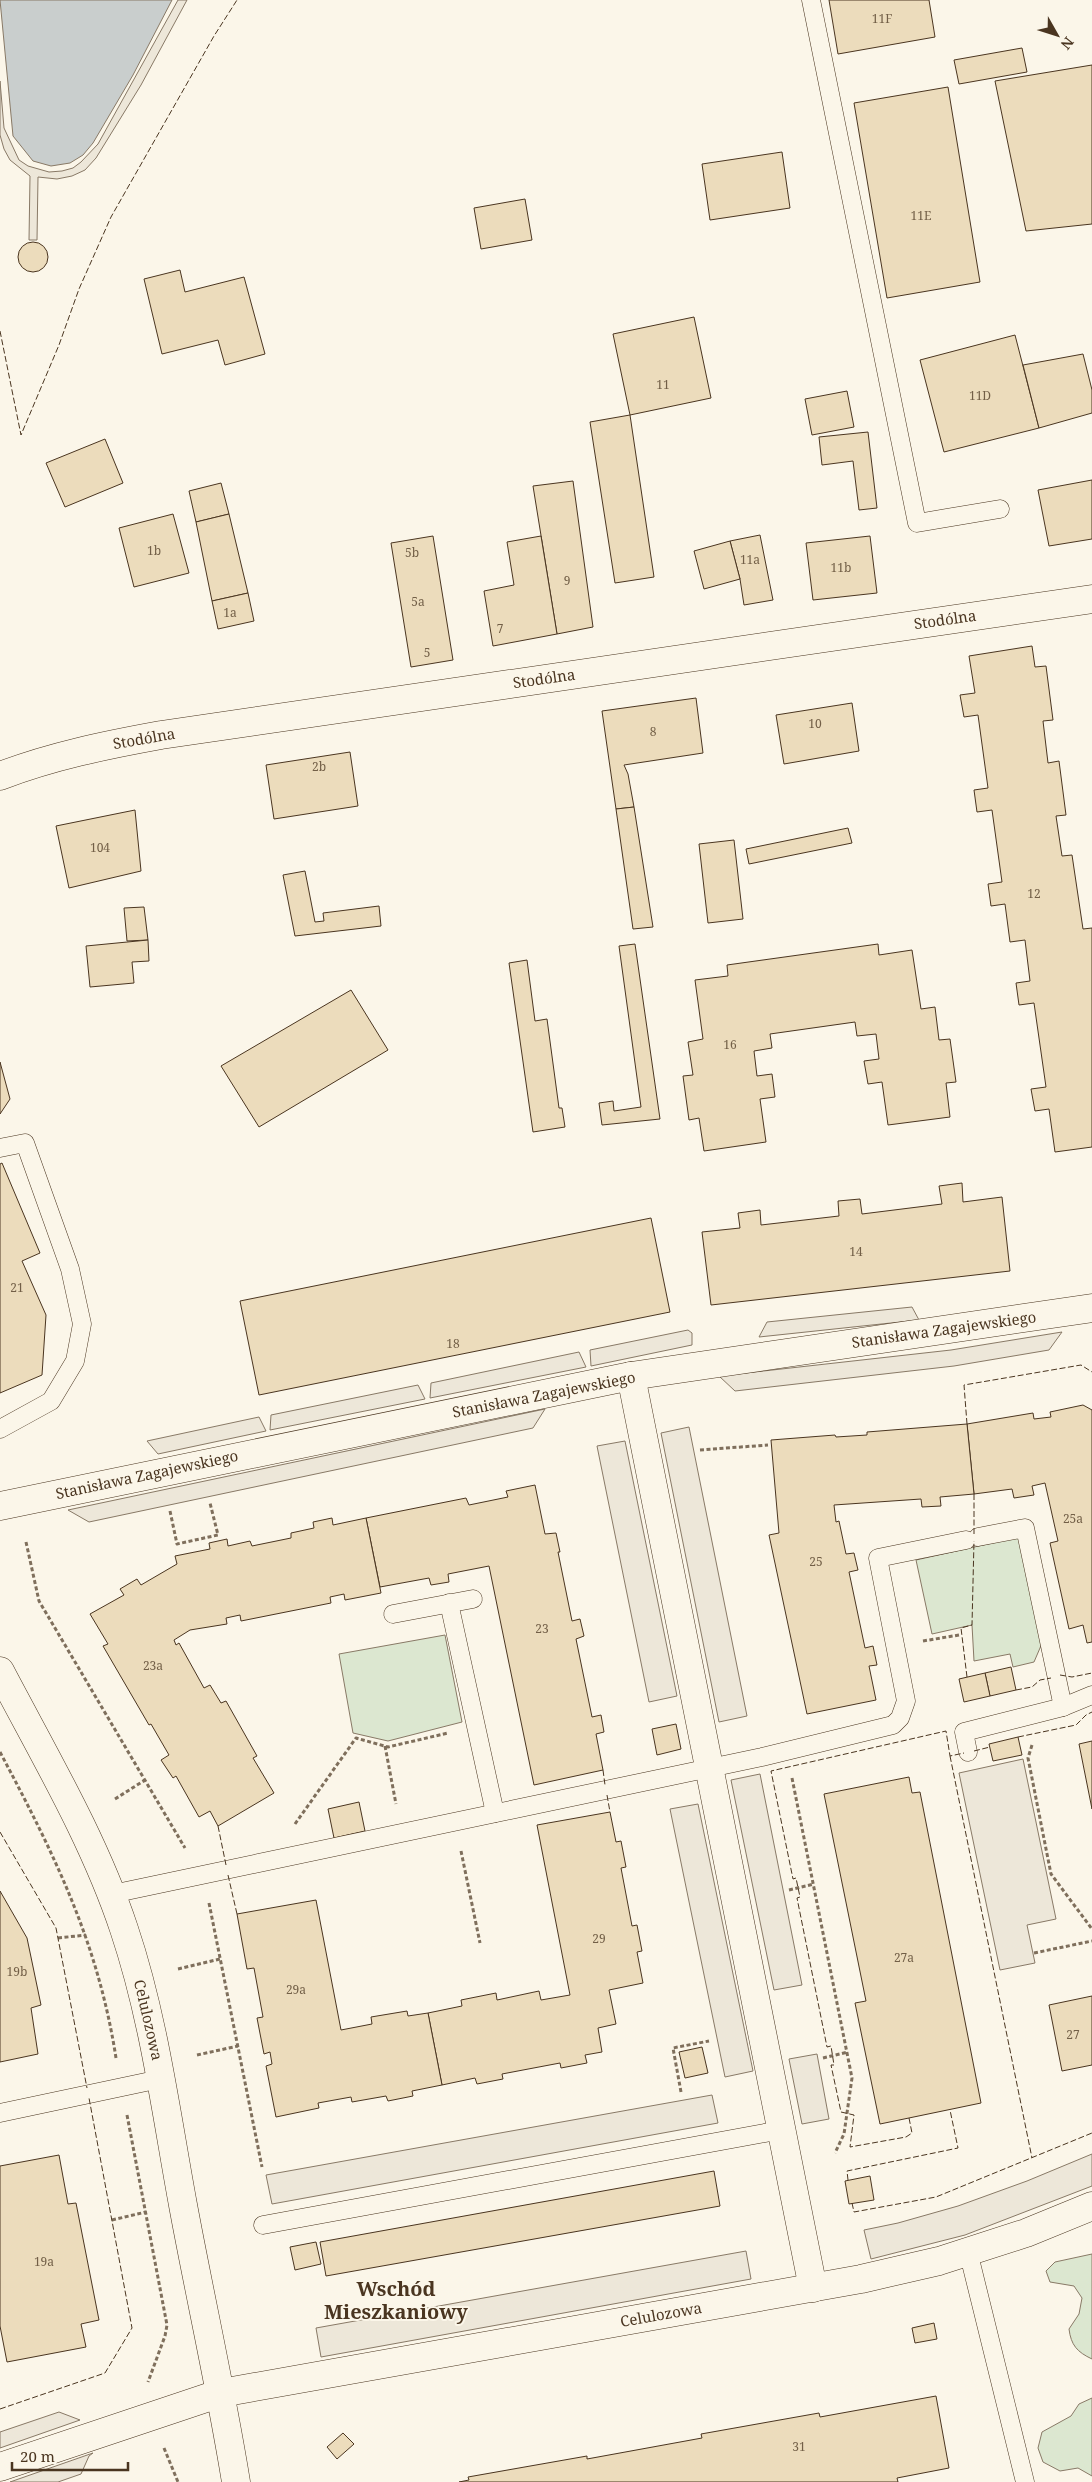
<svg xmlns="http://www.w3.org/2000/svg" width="1092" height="2482" font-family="'Noto Serif',serif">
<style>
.green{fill:#dce7d0;stroke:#887966}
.parking{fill:#ede7d9;stroke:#887966}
.water{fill:#c9cecd;stroke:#887966}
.building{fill:#ecdcbc;stroke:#4a3520}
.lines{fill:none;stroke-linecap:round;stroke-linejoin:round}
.lane-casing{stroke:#4a3520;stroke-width:19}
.street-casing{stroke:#4a3520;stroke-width:29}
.secondary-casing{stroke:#4a3520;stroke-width:29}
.path{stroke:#7f6f5c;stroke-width:3;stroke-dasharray:4 2.5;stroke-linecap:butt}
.lane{stroke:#fbf6e9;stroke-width:18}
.street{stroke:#fbf6e9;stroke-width:28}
.secondary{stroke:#fbf6e9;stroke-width:28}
.fence{stroke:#4a3520;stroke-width:1;stroke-dasharray:6 2.5;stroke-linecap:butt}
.labels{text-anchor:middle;stroke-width:4;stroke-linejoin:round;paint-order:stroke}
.number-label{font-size:12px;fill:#725f47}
.street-label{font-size:15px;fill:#4a3520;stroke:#fbf6e9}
.district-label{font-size:20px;font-weight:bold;fill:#4a3520;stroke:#fbf6e9}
</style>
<rect width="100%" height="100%" fill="#fbf6e9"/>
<g class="green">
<path d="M1019 1537 1043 1641 1034 1662 1013 1667 1010 1654 974 1661 972 1625 932 1634 916 1560Z"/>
<path d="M445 1635 462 1722 388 1741 353 1733 339 1654Z"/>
<path d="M1092 2254V2359C1077 2352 1071 2345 1069 2329L1079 2314 1082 2298 1074 2286 1050 2282 1046 2271 1055 2262Z"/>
<path d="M1092 2398V2476L1078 2468 1060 2471 1043 2462 1038 2448 1042 2432 1071 2416 1079 2404Z"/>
</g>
<g class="parking">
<path d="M178 0H187L141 85 96 158 85 170 72 176 57 179 38 177 37 240H29L30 176 10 160 4 149 0 135V81L4 128 19 160 28 166 49 172 62 171 73 168 81 162 98 144Z"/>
<path d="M912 1307 919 1320 759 1337 767 1322Z"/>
<path d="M688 1330 692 1333V1345L591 1366 590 1350Z"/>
<path d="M1062 1332 1049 1350 954 1366 735 1391 719 1376 951 1350Z"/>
<path d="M579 1352 586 1367 430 1398 431 1383Z"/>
<path d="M418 1385 425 1399 270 1430 271 1415Z"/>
<path d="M545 1409 533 1428 89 1522 68 1510Z"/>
<path d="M259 1417 266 1431 158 1454 147 1441Z"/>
<path d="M689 1427 747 1716 719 1722 661 1433Z"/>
<path d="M625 1441 677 1696 649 1702 597 1446Z"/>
<path d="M1023 1759 1056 1919 1027 1925 1035 1963 1000 1970 959 1773Z"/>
<path d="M760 1774 802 1985 774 1990 731 1780Z"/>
<path d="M698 1804 753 2071 725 2077 670 1809Z"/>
<path d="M817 2054 829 2119 802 2124 789 2059Z"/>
<path d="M712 2095 718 2123 272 2204 266 2175Z"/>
<path d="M1092 2154V2186L965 2235 871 2259 864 2230 898 2223 958 2206 1027 2181Z"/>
<path d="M746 2251 751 2279 321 2357 316 2328Z"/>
<path d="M59 2412 80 2420 0 2448V2432Z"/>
<path d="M93 2453 89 2456 81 2474 58 2482H10Z"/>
</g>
<path class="water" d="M0 0H172L133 75 93 143 83 155 70 163 51 166 33 161 13 136Z"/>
<g class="building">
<path d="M829 0H929L935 37 838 54Z"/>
<path d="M1022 48 1027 72 959 84 954 60Z"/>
<path d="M1092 65V224L1026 231 995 81Z"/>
<path d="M948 87 980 282 887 298 854 103Z"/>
<path d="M782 152 790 208 710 220 702 164Z"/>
<path d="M525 199 532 240 481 249 474 208Z"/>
<circle cx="33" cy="257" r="15"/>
<path d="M180 270 185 292 244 277 265 354 225 365 218 340 162 354 144 279Z"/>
<path d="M694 317 711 398 630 415 613 334Z"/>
<path d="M1015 335 1039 428 944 452 920 360Z"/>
<path d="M1083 354 1092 390V413L1039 428 1023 365Z"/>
<path d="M847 391 854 427 812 435 805 399Z"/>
<path d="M630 415 654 577 615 583 590 422Z"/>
<path d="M868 432 877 508 859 510 853 461 822 465 819 437Z"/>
<path d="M105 439 123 483 65 507 46 463Z"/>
<path d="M1092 480V539L1049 546 1038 490Z"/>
<path d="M573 481 593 627 557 634 533 486Z"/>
<path d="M221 483 229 514 196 522 189 491Z"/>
<path d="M173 514 189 573 134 587 119 528Z"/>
<path d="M229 514 248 593 212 601 196 522Z"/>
<path d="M760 535 773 600 744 605 740 579 730 541Z"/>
<path d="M433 536 453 660 411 667 391 543Z"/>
<path d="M541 536 557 634 493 646 484 591 514 585 507 542Z"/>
<path d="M870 536 877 593 813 600 806 543Z"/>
<path d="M730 541 740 579 704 589 694 551Z"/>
<path d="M248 593 254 621 218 629 212 601Z"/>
<path d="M1032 646 1035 667 1046 666 1053 720 1043 721 1048 763 1059 761 1066 815 1056 816 1062 856 1072 855 1083 929 1092 928V1147L1055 1152 1049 1109 1035 1111 1031 1089 1046 1087 1034 1003 1019 1005 1016 983 1030 981 1025 940 1010 942 1005 904 991 906 988 884 1002 882 992 810 977 812 974 790 988 788 978 715 964 717 960 695 975 693 969 656Z"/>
<path d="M696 698 703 753 624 765 628 774 634 807 616 809 602 711Z"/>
<path d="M852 703 859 751 784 764 776 715Z"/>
<path d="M350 752 358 806 274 819 266 765Z"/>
<path d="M634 807 653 927 633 929 616 809Z"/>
<path d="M135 810 141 871 69 888 56 826Z"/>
<path d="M848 828 852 843 749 864 746 849Z"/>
<path d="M734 840 743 919 708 923 699 844Z"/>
<path d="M305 871 315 922 324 921 323 913 379 906 381 926 295 936 283 875Z"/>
<path d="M144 907 148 940 127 941 124 908Z"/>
<path d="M148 940 149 961 132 962 134 983 90 987 86 946Z"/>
<path d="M635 944 660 1119 602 1125 599 1103 613 1101 614 1111 641 1107 619 946Z"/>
<path d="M878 944 879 955 912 950 921 1009 935 1007 939 1040 950 1039 956 1082 946 1083 950 1117 888 1125 882 1082 868 1084 864 1061 879 1059 876 1034 857 1036 855 1022 770 1034 772 1048 754 1051 757 1076 772 1074 775 1097 760 1099 766 1142 704 1151 699 1118 689 1120 683 1076 693 1075 688 1042 703 1039 695 980 728 976 727 965Z"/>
<path d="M527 960 535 1021 547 1019 559 1108H562L565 1127 533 1132 509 963Z"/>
<path d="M351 990 388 1050 259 1127 221 1066Z"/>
<path d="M0 1062 10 1099 0 1114Z"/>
<path d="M2 1163 40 1253 22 1261 46 1315 42 1375 0 1393V1164Z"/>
<path d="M962 1183 963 1202 1002 1197 1010 1271 711 1305 702 1232 740 1228 738 1213 760 1210 761 1225 839 1216 838 1201 860 1199 862 1214 942 1204 939 1186Z"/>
<path d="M651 1218 670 1312 259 1395 240 1301Z"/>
<path d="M1083 1405 1092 1410V1642L1087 1643 1083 1625 1069 1629 1050 1543 1058 1541 1045 1483 1032 1486 1034 1495 1014 1498 1012 1489 974 1494 967 1424 1033 1413 1034 1419 1051 1417 1050 1412Z"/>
<path d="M967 1424 974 1494 940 1497 941 1506 922 1507 921 1499 834 1505 836 1522 839 1521 846 1554 854 1553 858 1570 849 1572 865 1648 873 1646 877 1665 869 1666 876 1700 807 1714 769 1535 779 1533 771 1440 835 1435 836 1437 867 1435V1432Z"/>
<path d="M535 1485 545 1534 556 1533 560 1552H558L572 1621 580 1619 584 1636 576 1639 592 1717 601 1715 604 1732 596 1734 603 1770 534 1785 489 1566 448 1574 449 1582 431 1585 429 1578 380 1587 366 1518 466 1498 469 1505 508 1497 506 1491Z"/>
<path d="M332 1518 333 1525 366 1518 381 1593 345 1600 344 1594 330 1597 331 1603 241 1621 240 1615 226 1618 227 1624 190 1630 174 1640 176 1645 179 1643 204 1688 210 1685 221 1703 226 1701 257 1756 253 1758 274 1793 218 1826 210 1811 199 1817 176 1776 173 1778 161 1760 169 1755 151 1724 149 1725 103 1646 108 1644 90 1614 124 1595 120 1589 137 1579 141 1585 177 1564 175 1556 210 1549 209 1543 227 1539 228 1546 250 1541 252 1546 291 1538V1533L314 1528 313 1522Z"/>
<path d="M1011 1667 1016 1690 990 1696 985 1673Z"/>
<path d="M985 1673 990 1696 964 1702 959 1679Z"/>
<path d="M676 1724 681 1749 657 1755 652 1729Z"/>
<path d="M1018 1737 1022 1755 993 1761 989 1744Z"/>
<path d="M1092 1741V1809L1079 1744Z"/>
<path d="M909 1777 912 1793 920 1792 981 2103 880 2124 855 2003 866 2001 824 1794Z"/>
<path d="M359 1802 365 1831 334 1838 328 1809Z"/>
<path d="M610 1812 616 1842 621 1841 626 1867 621 1868 632 1926 637 1925 642 1951 637 1952 643 1983 609 1990 616 2024 598 2028 602 2052 585 2055 587 2063 561 2068 560 2063 502 2074 503 2079 477 2084 475 2078 442 2085 428 2013 462 2006 461 2000 496 1993 497 2000 539 1991 541 2000 570 1995 537 1825Z"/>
<path d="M0 1891 27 1938 41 2005 31 2008 38 2054 0 2062Z"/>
<path d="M316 1900 341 2030 372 2024 371 2017 407 2011 408 2016 428 2013 442 2085 412 2091 413 2096 388 2101 386 2096 352 2102 351 2097 318 2103 319 2108 276 2117 266 2066 272 2064 270 2052 264 2054 257 2018 263 2017 254 1968 247 1969 237 1914Z"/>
<path d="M1092 1996V2065L1062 2071 1049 2005Z"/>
<path d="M702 2047 708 2073 685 2078 679 2052Z"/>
<path d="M59 2155 68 2204 76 2203 99 2320 81 2324 86 2347 7 2362 0 2326V2166Z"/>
<path d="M714 2171 720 2206 326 2276 320 2242Z"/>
<path d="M870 2176 874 2200 849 2204 845 2181Z"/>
<path d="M316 2242 321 2264 295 2270 290 2247Z"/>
<path d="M934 2323 937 2339 915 2343 912 2328Z"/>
<path d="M936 2396 949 2468 897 2478 898 2482H459L469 2480 468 2477 587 2456V2459L702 2438 701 2434 819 2413 820 2417Z"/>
<path d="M343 2433 354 2444 337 2459 327 2447Z"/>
</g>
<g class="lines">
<defs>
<g id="lane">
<path d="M811 0 917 523 1000 509"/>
<path d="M0 1148 25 1143 70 1269 82 1324 75 1361 51 1401 0 1429"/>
<path d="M978 1537 1025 1528 1063 1707"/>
<path d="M449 1603 495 1813"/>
<path d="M393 1614 473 1599"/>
<path d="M968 1752 964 1732 1063 1707 1092 1695"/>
<path d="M112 1894 762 1757 893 1725 900 1718 906 1701 878 1558 966 1540"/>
<path d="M0 2113 160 2079"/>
<path d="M263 2225 781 2130"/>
<path d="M968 2251 1025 2482"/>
</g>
<g id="street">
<path d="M631 1376 813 2288"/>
<path d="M0 1506 631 1376 1092 1308"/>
<path d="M0 1671C44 1755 94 1839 124 1929 154 2018 166 2113 183 2205 200 2297 221 2389 236 2482"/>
<path d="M0 2467 221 2393 861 2279 939 2261 1026 2233 1092 2206"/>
</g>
<path id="secondary" d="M0 776C52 756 106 745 161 735L1092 599"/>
</defs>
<use href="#lane" class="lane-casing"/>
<use href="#street" class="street-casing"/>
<use href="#secondary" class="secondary-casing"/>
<g class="path">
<path d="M700 1450 768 1445"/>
<path d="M170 1511 177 1544 218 1535 210 1503"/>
<path d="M26 1542 39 1601 185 1848"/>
<path d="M923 1641 959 1635"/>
<path d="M1032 1745 1028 1758 1051 1874 1092 1929"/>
<path d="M385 1746 396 1804"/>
<path d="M0 1752C54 1854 98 1942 116 2058"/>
<path d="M792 1778 852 2078 844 2134 835 2153"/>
<path d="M115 1799 145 1780"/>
<path d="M295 1824 356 1738 388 1747 448 1733"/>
<path d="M461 1851 480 1943"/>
<path d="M789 1890 814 1884"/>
<path d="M209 1903 262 2167"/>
<path d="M58 1938 86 1935"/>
<path d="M1034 1953 1092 1941"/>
<path d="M178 1969 220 1959"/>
<path d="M197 2055 238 2046"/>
<path d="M823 2058 848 2052"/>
<path d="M681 2092 673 2048 709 2041"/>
<path d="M127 2115 167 2325 165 2336 148 2382"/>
<path d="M112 2220 146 2212"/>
<path d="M164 2448 178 2482"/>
</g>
<use href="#lane" class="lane"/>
<use href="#street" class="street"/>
<use href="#secondary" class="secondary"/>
<g class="fence">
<path d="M0 331 21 435 59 345 79 289 111 217 214 36 237 0"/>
<path d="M967 1424 964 1385 1081 1365 1092 1372"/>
<path d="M974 1494V1534"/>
<path d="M1060 1675 1072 1677 1092 1673"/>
<path d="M967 1677 961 1628 972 1625 974 1541"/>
<path d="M1016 1690 1032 1687 1040 1680 1051 1678"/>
<path d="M1018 1737 1076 1725 1086 1715 1092 1712"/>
<path d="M974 1751 990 1747"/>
<path d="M950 1756 1032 2158"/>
<path d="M603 1770 605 1785"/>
<path d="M607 1795 610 1812"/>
<path d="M218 1826 226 1865"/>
<path d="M0 1832 56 1928 87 2088"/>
<path d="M228 1875 237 1914"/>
<path d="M909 2118 912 2133 906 2137 850 2147 854 2115 841 2112 831 2065H834L831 2046 827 2047 797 1898 800 1897 796 1878 793 1879 771 1771 946 1731 950 1756 964 1753"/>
<path d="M848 2180 847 2171 958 2148 950 2110"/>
<path d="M852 2203 854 2212 936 2197 1092 2133"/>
<path d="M0 2409 105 2373 132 2328 89 2098"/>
</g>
</g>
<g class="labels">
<g class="number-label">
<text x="882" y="23">11F</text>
<text x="921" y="220">11E</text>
<text x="663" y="389">11</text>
<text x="980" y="400">11D</text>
<text x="154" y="555">1b</text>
<text x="412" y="557">5b</text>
<text x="750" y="564">11a</text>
<text x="841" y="572">11b</text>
<text x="567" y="585">9</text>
<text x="418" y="606">5a</text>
<text x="230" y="617">1a</text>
<text x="500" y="633">7</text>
<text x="427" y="657">5</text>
<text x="815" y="728">10</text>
<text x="653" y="736">8</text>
<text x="319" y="771">2b</text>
<text x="100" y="852">104</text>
<text x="1034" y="898">12</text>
<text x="730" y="1049">16</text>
<text x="856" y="1256">14</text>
<text x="17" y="1292">21</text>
<text x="453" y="1348">18</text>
<text x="1073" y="1523">25a</text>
<text x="816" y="1566">25</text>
<text x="542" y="1633">23</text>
<text x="153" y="1670">23a</text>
<text x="599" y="1943">29</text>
<text x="904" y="1962">27a</text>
<text x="17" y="1976">19b</text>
<text x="296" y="1994">29a</text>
<text x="1073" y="2039">27</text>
<text x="44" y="2266">19a</text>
<text x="799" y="2451">31</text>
</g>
<g class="street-label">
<text transform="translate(945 620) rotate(-8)" y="5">Stodólna</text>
<text transform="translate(544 679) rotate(-8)" y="5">Stodólna</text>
<text transform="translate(144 739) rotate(-10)" y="5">Stodólna</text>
<text transform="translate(944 1330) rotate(-8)" y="5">Stanisława Zagajewskiego</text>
<text transform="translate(544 1395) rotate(-11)" y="5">Stanisława Zagajewskiego</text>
<text transform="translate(147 1475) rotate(-12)" y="5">Stanisława Zagajewskiego</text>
<text transform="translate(148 2020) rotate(77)" y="5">Celulozowa</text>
<text transform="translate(661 2315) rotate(-10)" y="5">Celulozowa</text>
</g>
<g class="district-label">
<text x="396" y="2296">Wschód<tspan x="396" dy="23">Mieszkaniowy</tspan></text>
</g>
</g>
<g transform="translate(1057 35) rotate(129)" stroke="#fbf6e9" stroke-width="4" paint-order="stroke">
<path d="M0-4L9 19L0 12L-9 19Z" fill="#4a3520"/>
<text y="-8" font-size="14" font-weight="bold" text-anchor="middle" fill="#4a3520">N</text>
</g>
<path d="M12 2462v8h116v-8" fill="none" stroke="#4a3520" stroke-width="2.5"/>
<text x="20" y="2462" font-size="15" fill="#4a3520" stroke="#fbf6e9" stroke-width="4" paint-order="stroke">20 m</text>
</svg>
